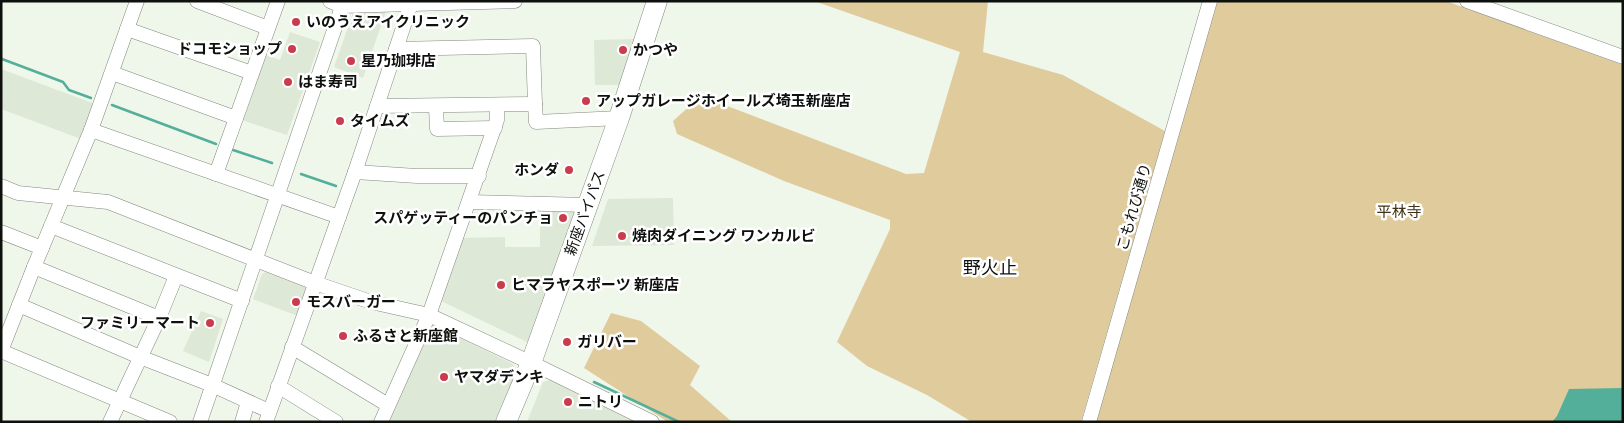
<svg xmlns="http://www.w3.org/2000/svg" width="1624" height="423" font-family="Rubik,'Noto Sans JP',sans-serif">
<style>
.built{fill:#dee8d7}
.green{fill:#e0cb9d}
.water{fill:#54af9a}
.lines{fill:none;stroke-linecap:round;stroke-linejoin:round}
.stream{stroke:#54af9a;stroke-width:2.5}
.minor-casing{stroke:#848980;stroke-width:15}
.highway-casing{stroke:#848980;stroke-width:21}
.minor{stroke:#fff;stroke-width:14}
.highway{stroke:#fff;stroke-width:20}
.poi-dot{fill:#cb3b4e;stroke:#fff;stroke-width:2}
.labels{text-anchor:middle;stroke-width:5;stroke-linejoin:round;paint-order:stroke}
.poi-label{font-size:15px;font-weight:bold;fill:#0e100d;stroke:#fff;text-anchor:start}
.street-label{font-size:15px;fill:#0e100d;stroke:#fff}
.park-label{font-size:15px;fill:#3f3113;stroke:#fff}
.quarter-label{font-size:18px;fill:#0e100d;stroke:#fff}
</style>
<rect width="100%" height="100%" fill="#eff6ea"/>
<g class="built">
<path d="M386 11 363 78 334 67 353 13Z"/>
<path d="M290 32 320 42 287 135 239 119 262 54 280 60Z"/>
<path d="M637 39 621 85H595L594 40Z"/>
<path d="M1 69 95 104 81 139 1 109Z"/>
<path d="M673 198 674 245 592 246 608 199Z"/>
<path d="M540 208H572L577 215 529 343 439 300 461 238 505 237V247H540Z"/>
<path d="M266 272 305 287 307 291 298 316 253 299 262 274Z"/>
<path d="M201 311 223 319 209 362 183 351Z"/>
<path d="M433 325 513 364 517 372 497 422H387L429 327Z"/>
<path d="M553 379 638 422H527L543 382Z"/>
</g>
<g class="green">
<path d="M814 1H988L983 52 1063 75 1165 131 1081 422H972L927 395 867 366 837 342 890 229V220L784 181 677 134 673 121 701 96 906 174 924 173 960 52Z"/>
<path d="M1214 1H1446L1623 65V422H1093Z"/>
<path d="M611 313 641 321 700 366 690 385 732 422H668L584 368Z"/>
</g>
<path class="water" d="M1623 388V422H1552L1557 416 1569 389Z"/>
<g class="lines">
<g class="stream">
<path d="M2 59 63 82 69 90 91 98"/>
<path d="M112 105 216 144"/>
<path d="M233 150 272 163"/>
<path d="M301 174 336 186"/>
<path d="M594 382 679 422"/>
</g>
<defs>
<g id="minor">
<path d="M197 1 268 28"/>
<path d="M330 1 342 6 515 1"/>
<path d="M1467 1 1623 57"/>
<path d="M127 29 252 73"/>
<path d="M396 49 533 46 535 104"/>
<path d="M112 73 236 118"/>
<path d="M377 106 535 104 536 122 619 118"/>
<path d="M436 107 437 129 495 128"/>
<path d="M91 130 339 217"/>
<path d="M355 172 417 176H479"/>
<path d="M216 174 278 1"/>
<path d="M1 186 18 193 108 202 315 283 371 302 429 315 540 367 652 422"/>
<path d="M470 202 588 205"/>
<path d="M51 226 242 301"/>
<path d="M1 232 42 248"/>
<path d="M34 267 159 318 110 422"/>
<path d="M19 305 140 357 212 385 269 411"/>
<path d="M159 318 176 276"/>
<path d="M292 347 388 405"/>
<path d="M1 351 34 267 91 130 137 1"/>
<path d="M1 351 170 422"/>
<path d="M278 386 336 422"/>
<path d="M200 422 344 1"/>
<path d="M242 422 248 402"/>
<path d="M266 422 355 172 412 1"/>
<path d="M381 422 429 315 497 120V106"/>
<path d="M1089 422 1210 1"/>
</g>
<path id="highway" d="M506 422 531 363 619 118 657 1"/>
</defs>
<use href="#minor" class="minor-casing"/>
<use href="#highway" class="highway-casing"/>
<use href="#minor" class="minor"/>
<use href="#highway" class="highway"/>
</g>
<g class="poi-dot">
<circle cx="296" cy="22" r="5"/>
<circle cx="292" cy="49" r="5"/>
<circle cx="623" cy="50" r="5"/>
<circle cx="351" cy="61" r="5"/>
<circle cx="288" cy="82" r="5"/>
<circle cx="586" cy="101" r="5"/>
<circle cx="340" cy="121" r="5"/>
<circle cx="569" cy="170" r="5"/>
<circle cx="563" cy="218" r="5"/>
<circle cx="622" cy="236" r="5"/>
<circle cx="501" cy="285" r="5"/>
<circle cx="296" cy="302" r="5"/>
<circle cx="210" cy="323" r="5"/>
<circle cx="343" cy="336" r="5"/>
<circle cx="567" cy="342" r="5"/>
<circle cx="444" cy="377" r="5"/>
<circle cx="568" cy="402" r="5"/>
</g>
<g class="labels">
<g class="poi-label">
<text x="306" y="27">いのうえアイクリニック</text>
<text x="282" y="54" text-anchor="end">ドコモショップ</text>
<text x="633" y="55">かつや</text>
<text x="361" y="66">星乃珈琲店</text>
<text x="298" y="87">はま寿司</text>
<text x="596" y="106">アップガレージホイールズ埼玉新座店</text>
<text x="350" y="126">タイムズ</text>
<text x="559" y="175" text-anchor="end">ホンダ</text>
<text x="553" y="223" text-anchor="end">スパゲッティーのパンチョ</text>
<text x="632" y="241">焼肉ダイニング ワンカルビ</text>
<text x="511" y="290">ヒマラヤスポーツ 新座店</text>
<text x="306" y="307">モスバーガー</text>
<text x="200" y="328" text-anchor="end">ファミリーマート</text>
<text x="353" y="341">ふるさと新座館</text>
<text x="577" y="347">ガリバー</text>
<text x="454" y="382">ヤマダデンキ</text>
<text x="578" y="407">ニトリ</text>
</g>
<g class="street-label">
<text transform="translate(1134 207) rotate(-74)" y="5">こもれび通り</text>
<text transform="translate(585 213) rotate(-70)" y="5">新座バイパス</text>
</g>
<g class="park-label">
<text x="1399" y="217">平林寺</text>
</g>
<g class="quarter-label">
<text x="990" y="274">野火止</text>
</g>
</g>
<rect width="1624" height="423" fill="none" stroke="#0e100d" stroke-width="5"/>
</svg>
